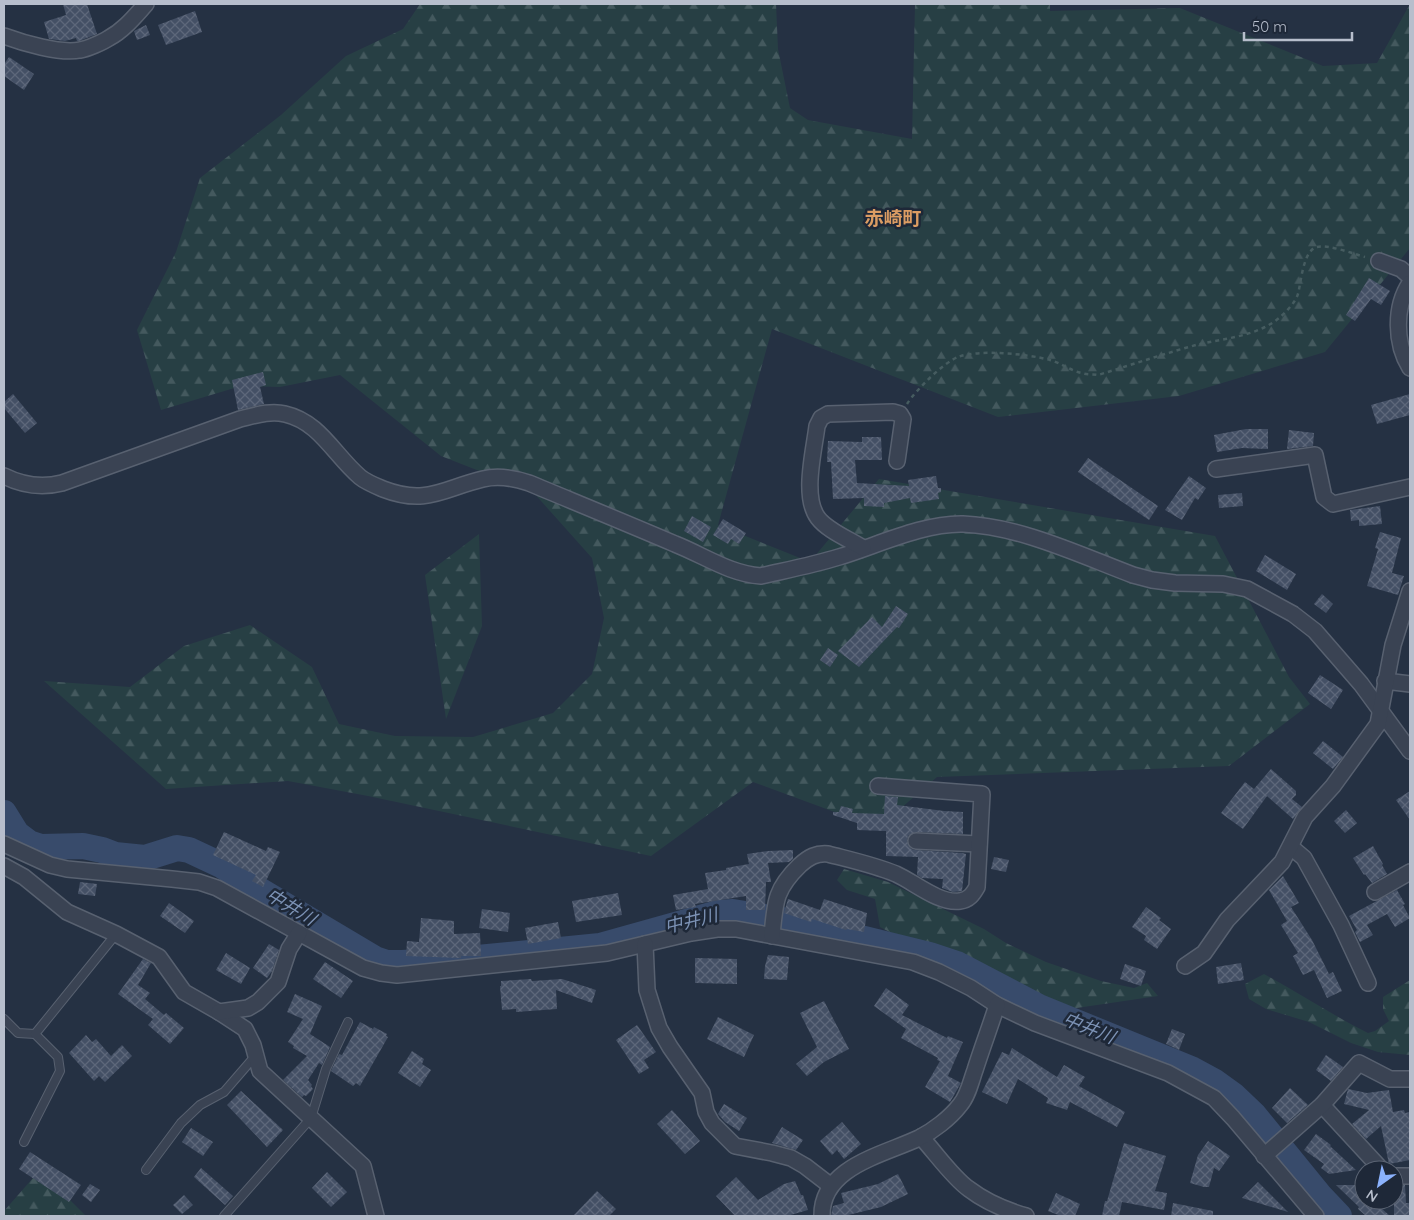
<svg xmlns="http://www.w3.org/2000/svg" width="1414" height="1220" font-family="Quicksand,'Noto Sans JP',sans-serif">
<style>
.forest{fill:url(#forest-firs)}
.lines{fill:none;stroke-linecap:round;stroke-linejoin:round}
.river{stroke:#384b6b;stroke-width:26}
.building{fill:url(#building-cross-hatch)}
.service-casing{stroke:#586170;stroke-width:10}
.minor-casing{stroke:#586170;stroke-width:18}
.path{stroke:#465c60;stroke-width:2.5;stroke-dasharray:4 4;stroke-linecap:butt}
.service{stroke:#3a4353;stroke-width:8}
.minor{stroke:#3a4353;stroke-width:15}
.labels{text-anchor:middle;stroke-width:5;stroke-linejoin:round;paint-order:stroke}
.water-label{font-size:18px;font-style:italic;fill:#7c92b5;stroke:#1e2838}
.quarter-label{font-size:19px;font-weight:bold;fill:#db9c63;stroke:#1e2838}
</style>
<defs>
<pattern id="forest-firs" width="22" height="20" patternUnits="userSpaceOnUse" patternTransform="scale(1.25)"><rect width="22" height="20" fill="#273f44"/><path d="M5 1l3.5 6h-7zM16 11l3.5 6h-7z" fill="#44595e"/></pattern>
<pattern id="building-cross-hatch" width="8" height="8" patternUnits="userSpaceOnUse" patternTransform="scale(1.25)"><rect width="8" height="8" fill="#445065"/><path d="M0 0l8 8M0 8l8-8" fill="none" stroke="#5d677a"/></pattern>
</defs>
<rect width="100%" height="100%" fill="#253143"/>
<g class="forest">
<path d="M420 4H776L778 49 790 108 808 120 912 139 915 4H1050V11L1180 8 1323 66 1377 63 1410 4V248L1325 352 1179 396 998 417 772 329 718 525 810 562 879 479 1215 536 1289 677 1310 704 1229 766 937 777 878 828 753 782 651 856 368 796 288 781 166 789 44 681 130 687 184 646 250 625 312 667 339 724 395 736 473 737 553 713 592 674 604 618 592 558 533 492 441 456 340 375 280 387 241 386 161 410 137 330 176 252 200 178 281 115 346 56 403 29Z"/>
<path d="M479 534 482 626 446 719 425 575Z"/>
<path d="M844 869 888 882 984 929 1006 943 1046 962 1101 981 1134 988 1147 983 1158 996 1063 1010 1025 990 1000 981 966 965 931 945 901 938 880 927 875 899 847 890 837 880Z"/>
<path d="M1264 974C1299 993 1332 1015 1368 1033L1375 1031 1389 1021 1383 1009V997L1410 980V1055L1378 1052 1351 1043 1309 1022 1266 1009 1249 999 1245 984Z"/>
<path d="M40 1170 86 1216H4V1211Z"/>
</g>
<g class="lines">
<path class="river" d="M4 813 17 834 29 843 41 847 83 846 102 850 115 855 145 858 177 848 189 850 221 865 259 890 375 959 387 963H402L467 959 600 946 718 913 733 912 800 923 930 955 957 964 1039 1007 1191 1069 1215 1082 1233 1095 1254 1115 1320 1196 1339 1216"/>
</g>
<g class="building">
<path d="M63 4H87L97 34 79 41H77L76 38 65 41 49 39 44 22 66 15Z"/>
<path d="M195 11 202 32 166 45 158 25Z"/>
<path d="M146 25 150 35 137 40 134 31Z"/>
<path d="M9 57 34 74 24 90 4 76V64Z"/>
<path d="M1369 278 1390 291 1381 305 1371 299 1355 321 1346 315Z"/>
<path d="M263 372 266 385 260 387 264 404 238 410 232 380Z"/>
<path d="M13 394 37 423 25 433 4 408V402Z"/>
<path d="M1410 394V415L1377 424 1371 405Z"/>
<path d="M1246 429H1268V449L1242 448 1217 452 1214 435Z"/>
<path d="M1289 430 1314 433 1313 446 1287 449Z"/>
<path d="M862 437H881L882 460H855L857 483 909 486 908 480 936 476 938 488H941V492L938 493 939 499 911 503 910 498 884 503V507L864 506V498L833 499 831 462H827L828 441 862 442Z"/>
<path d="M1088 458 1158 506 1149 520 1078 472Z"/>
<path d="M1189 476 1206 488 1198 500 1195 498 1182 520 1165 510Z"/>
<path d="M1242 493 1243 506 1219 508 1218 495Z"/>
<path d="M1380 506 1382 524 1359 526V520L1351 521 1350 510Z"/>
<path d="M692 516 711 527 703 542 684 531Z"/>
<path d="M723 519 746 533 739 544 731 539 728 544 713 535Z"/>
<path d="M1380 532 1401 538 1392 573 1404 576 1398 595 1367 586 1378 549 1375 548Z"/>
<path d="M1265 555 1296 574 1287 590 1256 571Z"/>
<path d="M1322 594 1333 604 1326 613 1314 604Z"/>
<path d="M896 606 908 614 899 628 897 627 859 667 838 651 872 617 882 627Z"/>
<path d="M828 648 838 655 830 667 820 660Z"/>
<path d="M1320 675 1343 690 1331 709 1308 693Z"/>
<path d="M1323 741 1343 757 1333 769 1313 753Z"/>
<path d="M1271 769 1296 791V795L1292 799 1302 807 1293 819 1267 796 1243 829 1221 813 1245 782 1254 789Z"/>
<path d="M1410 791V820L1396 800Z"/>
<path d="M885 796 898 797 897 805 944 811 963 812V834L916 832 908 836 907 841 911 849 915 850 962 853 966 854 962 891 953 892 942 888 943 879 922 878 917 875 918 857 886 856V831L857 830V823L833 815V812H839L841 806 853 809 852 813 884 814Z"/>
<path d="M1346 810 1357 823 1345 833 1334 821Z"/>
<path d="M224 832 266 851 268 847 280 852 263 887 252 881 256 875 213 855Z"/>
<path d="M1373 846 1383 864 1382 865 1387 874 1372 883 1365 874 1364 875 1353 858Z"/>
<path d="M793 850V859L789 862 768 863 771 882H766L765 910H746V896L695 904 696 907 676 910 673 895 708 889 705 873 726 870V868L749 864 747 854 768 851Z"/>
<path d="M994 857 1009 860 1006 872 991 869Z"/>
<path d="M1283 876 1299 903 1291 907 1312 940 1329 974 1333 972 1342 991 1327 998 1314 970 1303 975 1293 956 1298 953 1281 925 1287 921 1269 890Z"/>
<path d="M80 882 97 884 95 896 78 894Z"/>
<path d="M1397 890 1405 904 1403 905 1410 918 1395 927 1387 914 1367 925 1373 935 1360 942 1355 932 1357 930 1349 916Z"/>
<path d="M618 893 622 915 576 922 572 901Z"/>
<path d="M788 899 820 910 824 899 867 913 864 932 847 929 846 930 812 919 811 922 784 913Z"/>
<path d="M169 903 194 921 185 933 160 916Z"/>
<path d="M1146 907 1161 918 1159 920 1171 929 1157 949 1144 940 1146 936 1132 927Z"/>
<path d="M482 909 510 913 508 932 479 928Z"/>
<path d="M421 918 454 921V934L480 933 481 956H461V958L406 956 407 941 419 942Z"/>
<path d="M558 922 561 938 528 944 525 928Z"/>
<path d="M269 944 279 950 272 971 267 978 253 968Z"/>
<path d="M226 953 250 968 241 984 216 970Z"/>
<path d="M768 955 789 957 787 980 764 979 765 966Z"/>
<path d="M695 958 737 959V984L695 983Z"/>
<path d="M143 959 151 963 138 985 150 993 145 999 164 1015 166 1013 184 1028 170 1044 148 1025 153 1019 118 994Z"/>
<path d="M325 962 353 981 341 998 313 979Z"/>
<path d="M1241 963 1244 980 1218 984 1216 967Z"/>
<path d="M1125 964 1146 971 1141 986 1120 979Z"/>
<path d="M531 979 532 981 562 979 596 990 592 1003 556 990 557 1009 516 1012V1009L502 1010 500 986H501V981Z"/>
<path d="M886 988 909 1005 902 1015 947 1038 948 1036 963 1042 948 1076 961 1083 950 1102 925 1087 940 1061 937 1060 938 1058 901 1038 906 1029 874 1006Z"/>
<path d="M295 994 322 1006 310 1034 330 1047 322 1065 319 1063 308 1080 312 1085 311 1086 313 1089 306 1096 304 1095 302 1097 283 1080 307 1056 293 1048 294 1046 288 1042 303 1019 287 1012Z"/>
<path d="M824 1001 849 1049 824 1062 807 1076 796 1064 817 1047 800 1013Z"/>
<path d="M718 1017 754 1035 744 1057 707 1039Z"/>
<path d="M360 1022 373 1029 374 1027 387 1034 386 1036 388 1037 360 1086 356 1083 353 1086 331 1071 339 1054 342 1055Z"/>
<path d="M637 1025 656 1052 644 1060 649 1068 639 1074 616 1040Z"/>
<path d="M1172 1029 1185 1034 1179 1050 1166 1044Z"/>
<path d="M86 1035 92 1042 96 1039 111 1056 122 1045 132 1056 105 1082 99 1076 94 1081 69 1053Z"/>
<path d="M1012 1048 1057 1077 1064 1065 1085 1077 1079 1086 1125 1112 1117 1127 1070 1102 1067 1110 1046 1103 1048 1098 1018 1079 1007 1104 982 1092 1002 1052 1009 1055Z"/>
<path d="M412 1051 424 1059 422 1064 431 1070 420 1087 398 1073Z"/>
<path d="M1326 1055 1343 1067 1331 1081 1316 1070Z"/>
<path d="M1290 1088 1308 1105 1287 1123 1272 1108Z"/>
<path d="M1348 1089 1367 1093 1389 1090 1393 1112 1404 1110 1405 1113 1410 1112V1160L1389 1164 1381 1126 1366 1139 1352 1124 1369 1110 1344 1104Z"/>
<path d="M241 1091 283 1130 267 1147 227 1105Z"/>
<path d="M724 1104 747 1118 739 1131 725 1122 718 1114Z"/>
<path d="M672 1110 700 1141 685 1154 657 1124Z"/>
<path d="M842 1122 861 1144 844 1159 837 1150 832 1155 820 1141Z"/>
<path d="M782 1127 803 1140 796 1150 772 1143Z"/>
<path d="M191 1128 213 1142 203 1156 182 1142Z"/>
<path d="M1316 1134 1331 1145 1330 1146 1356 1170 1329 1174 1321 1168 1324 1164 1304 1150Z"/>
<path d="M1208 1141 1230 1156 1219 1171 1214 1168 1209 1187H1204L1190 1183 1198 1155Z"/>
<path d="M1124 1143 1166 1156 1155 1191 1167 1193 1164 1210 1122 1202 1119 1216H1102L1105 1201H1107Z"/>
<path d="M30 1152 81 1185 69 1202 19 1169Z"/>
<path d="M201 1168 233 1196 225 1205 194 1177Z"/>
<path d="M327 1172 347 1192 331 1207 312 1188Z"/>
<path d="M898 1174 908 1194 881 1207 844 1216H831L833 1206 844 1203 841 1193 878 1184Z"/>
<path d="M736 1177 758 1200 784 1184 795 1181 801 1195H803L808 1210 787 1216H735L716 1196Z"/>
<path d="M1258 1182 1288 1212 1242 1198Z"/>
<path d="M90 1184 100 1190 91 1202 82 1195Z"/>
<path d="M1336 1185H1364V1200H1372L1390 1216H1366L1358 1209 1359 1207Z"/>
<path d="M1394 1185H1405L1406 1203H1410V1216H1394Z"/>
<path d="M597 1191 616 1209 609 1216H573Z"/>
<path d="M1056 1193 1080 1204 1075 1216H1061L1048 1211Z"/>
<path d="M184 1195 193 1205 182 1214 173 1205Z"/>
<path d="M1173 1203 1213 1211V1216H1171Z"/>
</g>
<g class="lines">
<defs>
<g id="service">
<path d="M4 1019 18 1033 35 1034"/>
<path d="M24 1142 60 1071 58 1057 35 1034 116 934"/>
<path d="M146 1170 181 1123 200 1105 224 1092 256 1055"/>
<path d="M224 1216 311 1118 326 1069 348 1022"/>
</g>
<g id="minor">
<path d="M4 36C23 43 60 54 80 50 87 49 103 42 109 38 124 30 135 16 146 4"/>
<path d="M1379 261 1401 269 1410 277"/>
<path d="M1410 283C1394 307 1395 344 1410 368"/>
<path d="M1216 469 1315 455 1324 497 1333 504 1410 487"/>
<path d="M4 476C22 485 42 488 62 483L240 419C253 416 270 410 285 414 320 422 334 455 360 477 366 482 376 486 383 489 427 506 444 488 483 479 499 475 514 478 529 483 577 503 626 523 675 544 703 555 730 574 761 576 787 570 813 565 839 557 876 546 923 523 963 524 1019 526 1080 555 1133 575L1152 580 1175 583 1223 584 1247 589 1293 614 1315 631 1361 684 1410 751"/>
<path d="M863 548C849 539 828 531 818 518 802 497 814 451 817 426L821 418 828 414 893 412 900 414 903 419 897 461"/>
<path d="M1385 681 1410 684"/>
<path d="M916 841 979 844"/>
<path d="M4 844 50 865 67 869 172 879 199 882 217 888 363 968 381 973 397 975 607 953 691 933 717 929H736L913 962 939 972 971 988 997 1005 1035 1023 1168 1073 1214 1098 1233 1118 1316 1216"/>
<path d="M1291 847 1304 858 1341 925 1368 983"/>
<path d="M4 866 24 877 67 912 116 934 159 957 184 992 219 1012 245 1029 253 1045 260 1071 363 1166 376 1216"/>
<path d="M1375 892 1410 872"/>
<path d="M772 936C775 902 775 889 800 865 809 857 816 853 828 854 851 860 874 865 896 874 914 882 939 904 960 901 969 900 973 894 977 887L982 794 878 786"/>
<path d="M645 944 647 990 659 1028 670 1047 702 1093 706 1112 712 1123 735 1146 772 1153 791 1158 805 1166 831 1186"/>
<path d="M1185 966 1204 953 1227 920 1282 862 1305 817 1333 786 1378 724 1393 645 1410 591"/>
<path d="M219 1012 248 1008 258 1002 278 982 289 949 299 933"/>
<path d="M1322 1105 1382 1170"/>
<path d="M921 1137C935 1152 953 1178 969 1189 986 1202 1005 1210 1026 1216"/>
<path d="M1264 1156 1322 1105 1359 1063 1390 1079H1410"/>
<path d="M1394 1176H1410"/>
<path d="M822 1216C821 1167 883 1155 919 1138 933 1131 950 1118 960 1105 968 1096 971 1081 975 1070 982 1048 990 1027 997 1005"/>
</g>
</defs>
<use href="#service" class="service-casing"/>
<use href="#minor" class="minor-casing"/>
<path class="path" d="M907 404C915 391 944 362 958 357 979 349 1028 354 1050 360 1061 363 1071 371 1082 373 1087 375 1093 374 1098 375 1131 365 1163 354 1196 345 1224 338 1256 337 1279 318 1286 312 1295 303 1298 294 1301 283 1303 250 1317 247 1328 244 1354 254 1365 257"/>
<use href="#service" class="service"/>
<use href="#minor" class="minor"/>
</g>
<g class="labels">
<g class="water-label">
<text transform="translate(291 907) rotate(31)" y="6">中井川</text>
<text transform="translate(691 921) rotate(-14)" y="6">中井川</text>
<text transform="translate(1089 1028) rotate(22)" y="6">中井川</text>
</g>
<g class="quarter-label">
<text x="893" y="225">赤崎町</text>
</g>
</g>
<rect width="1414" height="1220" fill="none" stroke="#b7becc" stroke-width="10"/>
<g transform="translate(1379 1185) rotate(213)"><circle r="24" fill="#1e2838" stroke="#5b6473"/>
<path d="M0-4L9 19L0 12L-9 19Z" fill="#8bb2fd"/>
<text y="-8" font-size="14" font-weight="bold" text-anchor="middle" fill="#b7becc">N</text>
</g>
<path d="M1244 32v8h108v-8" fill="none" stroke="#b7becc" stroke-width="2.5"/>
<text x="1252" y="32" font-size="15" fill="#b7becc" stroke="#1e2838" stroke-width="4" paint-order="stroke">50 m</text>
</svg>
